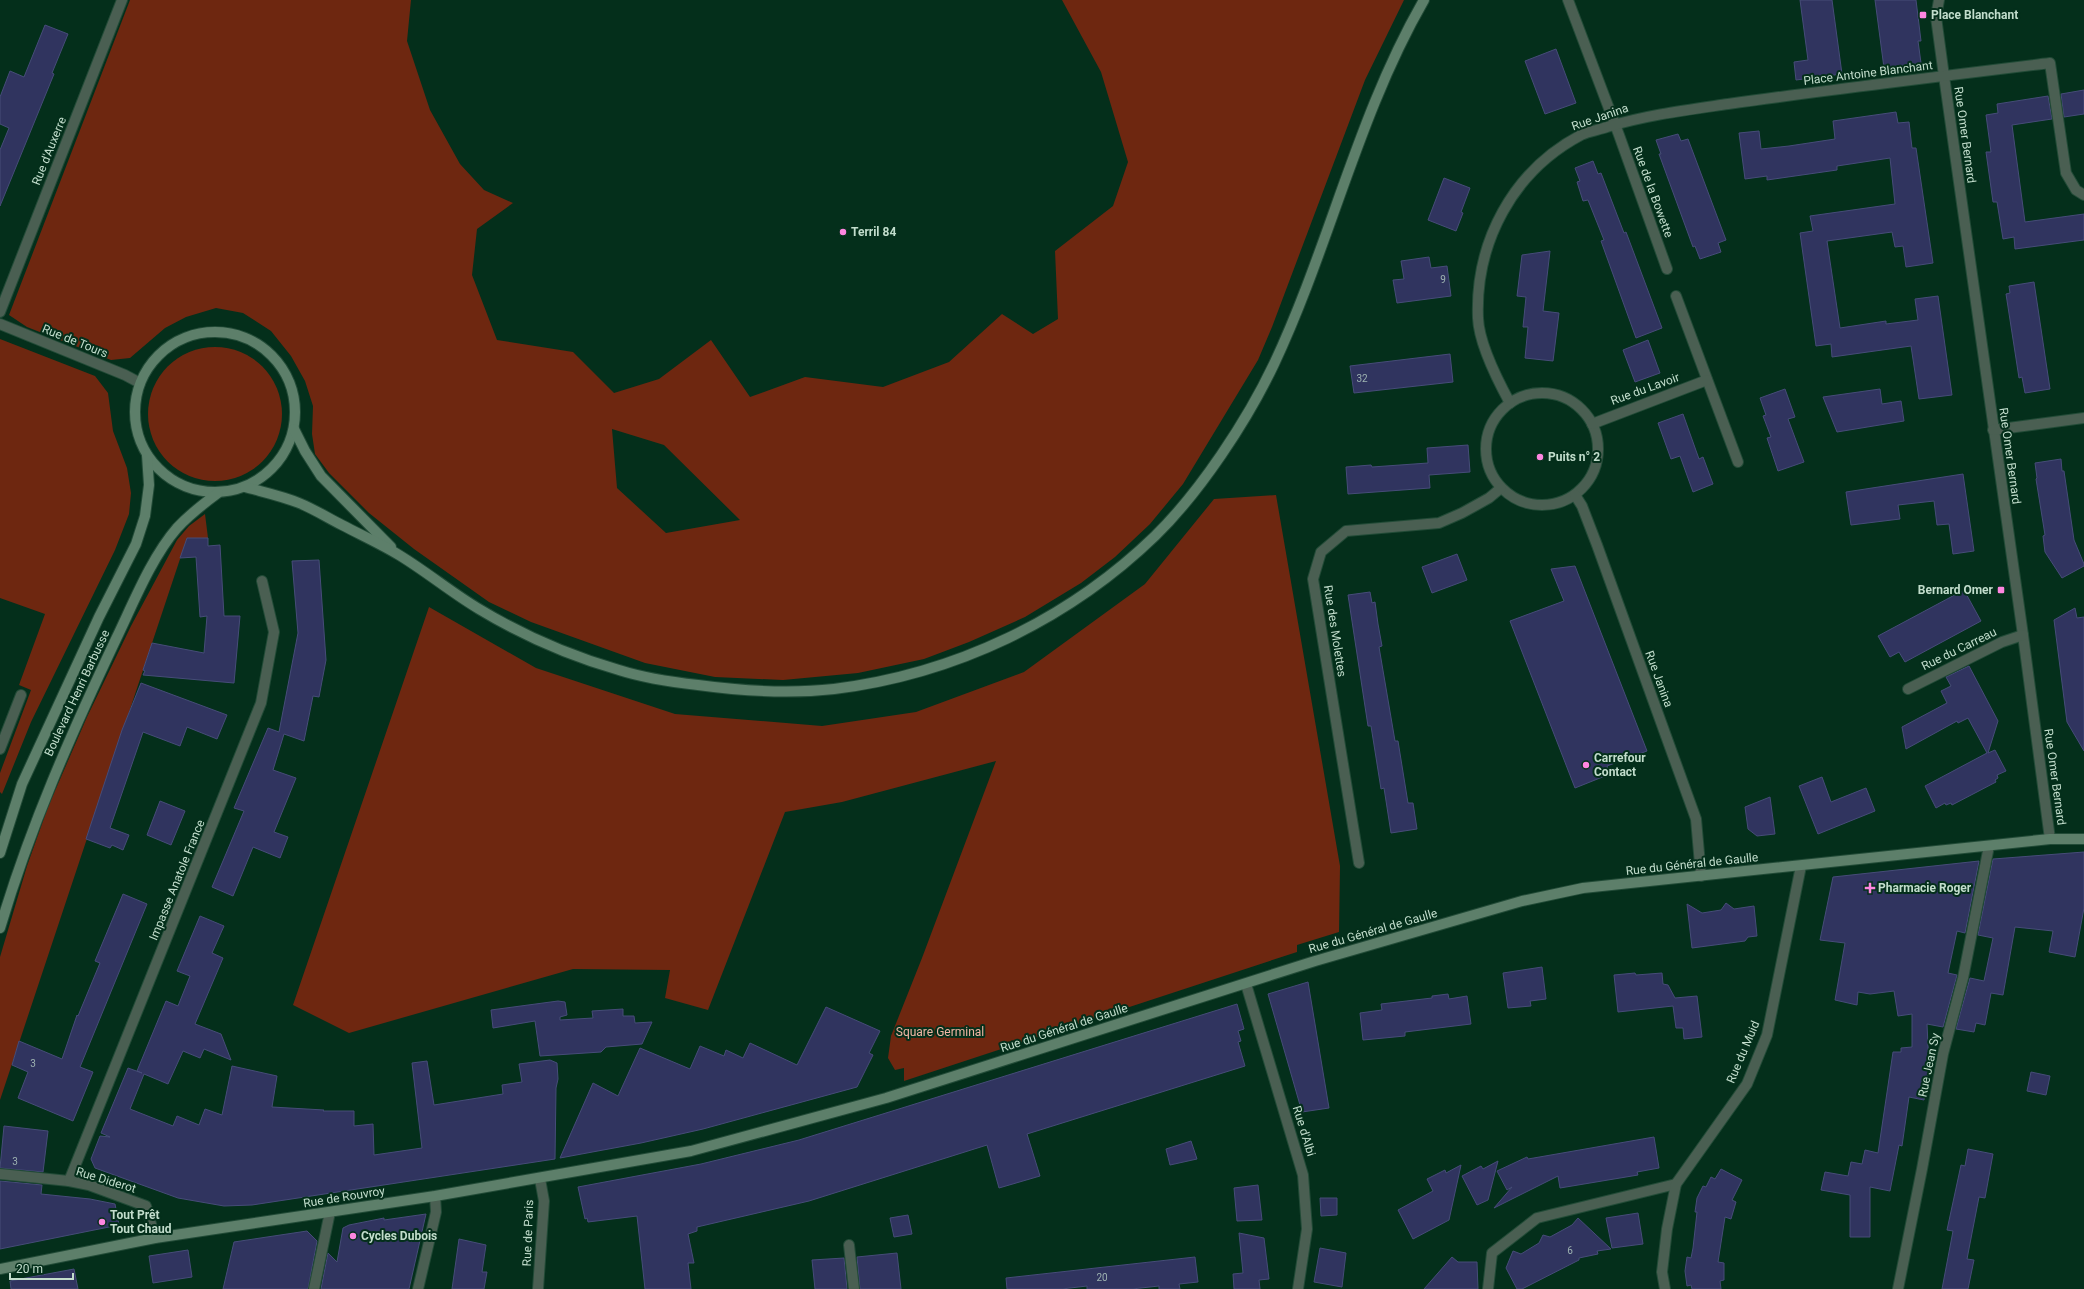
<svg xmlns="http://www.w3.org/2000/svg" width="2084" height="1289" font-family="Roboto,sans-serif">
<style>
.green{fill:#6e2710;fill-rule:evenodd}
.building{fill:#30345f;stroke:#464c78}
.lines{fill:none;stroke-linecap:round;stroke-linejoin:round}
.street-casing{stroke:#224b37;stroke-width:12}
.secondary-casing{stroke:#224b37;stroke-width:12}
.street{stroke:#4a5f52;stroke-width:10}
.secondary{stroke:#5d7f6a;stroke-width:10}
.poi-dot{fill:#fe86e0;stroke:#042f1b;stroke-width:1.5}
.labels{text-anchor:middle;stroke-width:4;stroke-linejoin:round;paint-order:stroke}
.number-label{font-size:10px;fill:#9eb3b1}
.poi-label{font-size:12px;font-weight:bold;fill:#c2ddcc;stroke:#042f1b;text-anchor:start}
.street-label{font-size:12px;fill:#c2ddcc;stroke:#042f1b}
.park-label{font-size:12px;fill:#f2b6a4;stroke:#042f1b}
</style>
<rect width="100%" height="100%" fill="#042f1b"/>
<g class="green">
<path d="M130 0H411L407 41 430 110 460 164 484 190 513 203 477 229 472 275 497 340 573 352 614 393 659 379 711 340 750 397 805 377 883 387 949 362 1002 314 1033 334 1058 319 1055 251 1113 206 1128 162 1101 72 1062 0H1404L1365 80 1272 327 1258 360 1183 484 1150 524 1115 557 1081 583 1025 617 969 642 924 659 858 673 783 680 715 677 645 663 531 622 489 602 414 549 369 513 329 473 315 454 312 434 313 406 305 381 291 356 271 331 243 313 216 308 186 317 165 328 130 358 111 360 27 327 9 315ZM612 429 664 445 740 520 666 533 617 488Z"/>
<path d="M0 339 95 376 108 393 113 431 127 468 131 493 129 514 115 550 31 722 2 794 0 792V773L31 690 19 685 45 614 0 598Z"/>
<circle cx="215" cy="414" r="67"/>
<path d="M1276 495 1340 866 1339 932 1297 945V952L904 1081V1068L895 1070 888 1058 891 1036 922 958 996 761 842 802 785 812 708 1010 665 998 670 970 573 969 349 1033 293 1005 429 607 536 668 675 714 822 726 916 712 1024 672 1145 584 1214 499Z"/>
<path d="M205 514 208 538H187L0 1100V957L27 866 48 807 87 717 131 626 177 540 189 526Z"/>
</g>
<g class="building">
<path d="M1800 0H1832L1842 74 1796 80 1794 62 1808 60Z"/>
<path d="M1875 0H1916L1921 41H1918L1921 63 1884 68Z"/>
<path d="M45 25 68 34 52 73 54 74 0 206V150L9 128 0 124V97L10 71 24 77Z"/>
<path d="M1556 49 1576 103 1545 114 1525 61Z"/>
<path d="M2084 90V114L2064 117 2061 94Z"/>
<path d="M2048 96 2052 119 2012 125 2025 222 2084 214V240L2015 249 2014 237 2003 239 1997 202H1993L1986 152H1991L1986 115 1998 113 1997 104Z"/>
<path d="M1896 112 1898 123 1909 122 1912 148H1916L1933 263 1906 267 1903 246 1895 247 1892 232 1827 241 1840 328 1886 321V324L1918 320 1915 299 1938 296 1952 395 1919 399 1911 346 1832 357 1831 344 1816 346 1800 233 1813 231 1810 216 1895 204 1890 158 1837 166V170L1767 180V176L1745 179 1739 133 1759 131 1761 149 1789 146 1835 139 1833 121Z"/>
<path d="M1678 134 1681 141 1688 139 1726 240 1718 243 1721 252 1700 259 1695 246 1693 247 1659 154H1661L1656 140Z"/>
<path d="M1593 161 1598 174 1601 173 1624 233 1626 232 1662 328 1636 338 1601 241 1604 240 1588 200 1583 201 1577 182 1580 181 1575 168Z"/>
<path d="M1444 178 1470 188 1461 212 1463 213 1456 231 1428 220Z"/>
<path d="M1550 251 1543 311 1559 313 1553 361 1525 358 1528 327H1523L1526 297 1517 296 1522 255Z"/>
<path d="M1429 257 1431 268 1447 266 1451 296 1397 303 1393 280 1404 279 1401 261Z"/>
<path d="M2034 282 2050 389 2025 393 2022 377 2019 378 2006 294 2010 293 2009 286Z"/>
<path d="M1648 340 1660 373 1635 382 1623 350Z"/>
<path d="M1450 354 1453 382 1354 393 1350 366Z"/>
<path d="M1785 389 1795 417 1788 419 1804 462 1778 471 1767 438 1771 437 1763 416 1766 415 1760 398Z"/>
<path d="M1880 389 1882 404 1901 401 1904 421 1837 432 1823 397Z"/>
<path d="M1683 414 1699 459 1703 457 1713 484 1693 492 1680 456 1671 459 1658 423Z"/>
<path d="M1468 445 1470 472 1429 475 1430 488 1348 494 1346 467 1371 465 1372 467 1428 463 1427 448Z"/>
<path d="M2061 459 2062 471H2064L2074 540 2084 564V566L2062 578 2045 552 2043 536 2045 535 2036 479 2037 478 2035 463Z"/>
<path d="M1963 474 1974 551 1953 554 1949 524 1937 525 1934 501 1898 505 1900 519 1851 525 1846 492Z"/>
<path d="M187 538H208V546L220 545 224 616H240L234 683 143 675 145 671 143 670 152 643 204 653 207 616 200 617 196 557 180 558Z"/>
<path d="M1457 554 1467 580 1432 593 1422 567Z"/>
<path d="M319 560 326 660 319 697 313 696 304 741 284 734 273 770 296 778 274 832 288 837 280 858 253 847 233 896 212 887 244 811 234 808 268 728 279 732 298 633 292 561Z"/>
<path d="M1575 566 1647 751 1607 766 1610 774 1575 788 1510 621 1564 601 1551 569Z"/>
<path d="M1964 590 1981 621 1905 662 1899 652 1890 657 1878 636Z"/>
<path d="M1370 592 1372 603 1375 602 1378 624 1382 646 1379 647 1395 741H1398L1408 803H1413L1417 829 1391 833 1384 788 1381 789 1371 726H1368L1348 595Z"/>
<path d="M2075 608 2077 618 2084 617V751L2067 722 2054 620Z"/>
<path d="M1969 666 1998 721 1988 753 1995 750 2006 771 1997 775 1998 778 1995 780 1996 782 1952 805 1951 803 1946 805 1945 803 1936 808 1925 786 1987 753 1968 718 1958 723 1957 721 1906 749 1902 727 1947 703 1941 691 1951 686 1946 677Z"/>
<path d="M141 683 227 715 217 739 187 727 180 746 143 732 110 828 129 835 123 850 112 845 110 848 86 839 122 730Z"/>
<path d="M1822 777 1831 802 1866 788 1875 811 1818 834 1799 786Z"/>
<path d="M1770 797 1775 834 1757 836 1748 829 1745 807Z"/>
<path d="M160 801 185 811 171 845 147 835Z"/>
<path d="M2084 852V908L2075 957 2049 952 2053 931 2015 927 2003 995 1991 993 1985 1025 1976 1023 1974 1032 1956 1029 1970 978 1984 981 1993 938 1978 935 1993 859Z"/>
<path d="M1979 861 1965 933 1957 931 1948 973 1957 975 1943 1027 1927 1024 1929 1067 1924 1100 1909 1097 1902 1146 1899 1145 1890 1191 1870 1187V1237H1850V1195L1821 1190 1825 1172 1848 1176 1851 1162 1862 1164 1865 1150 1878 1153 1893 1052H1901V1048L1912 1047V1014L1898 1016 1894 991 1870 994 1858 992 1857 1005 1835 1000 1845 943 1820 940 1833 877Z"/>
<path d="M123 894 147 904 80 1067 93 1072 73 1121 18 1098 28 1072 12 1065 19 1041 62 1059 77 1015 78 1016 100 963 95 961Z"/>
<path d="M1726 903 1734 909 1754 906 1757 936 1748 937 1745 941 1692 948 1687 904 1702 913 1721 910Z"/>
<path d="M200 916 224 926 212 953 223 958 195 1024 221 1034 231 1060 204 1049 200 1058 183 1051 168 1084 144 1074 130 1109 173 1126 177 1116 199 1125 205 1109 222 1115 232 1066 277 1076 272 1107 324 1110 323 1111H354V1126L373 1124 374 1155 422 1148 412 1063 427 1061 434 1105 503 1094 502 1085 522 1082 519 1064 550 1060 557 1063 558 1079 556 1088 555 1159 252 1205 224 1206 178 1198 95 1168 91 1159 100 1136 110 1137 101 1133 128 1068 142 1073 137 1071 166 1001 178 1006 190 976 177 971Z"/>
<path d="M1542 967 1546 999 1530 1001 1531 1006 1508 1008 1503 973Z"/>
<path d="M1635 973 1636 975 1662 973 1663 984 1668 985 1675 998 1697 996 1702 1037 1684 1039 1683 1028H1676L1673 1006 1618 1012 1614 975Z"/>
<path d="M1308 982 1329 1108 1302 1112 1268 994Z"/>
<path d="M1448 994 1449 999 1467 996 1471 1024 1405 1032V1036L1363 1040 1360 1013 1382 1010 1381 1004 1432 998V996Z"/>
<path d="M558 1001 565 1002 567 1015 560 1017V1020L593 1018 592 1011 623 1009V1016H634L635 1023 652 1022 642 1044 606 1047 601 1052 540 1056 535 1021 493 1028 491 1010Z"/>
<path d="M1237 1004 1244 1029 1238 1031 1241 1041 1238 1042 1245 1066 1027 1134 1040 1176 999 1188 987 1145 809 1201 697 1227V1231L688 1234 694 1263H688L691 1289H645L637 1216 588 1222 587 1218 585 1219 578 1187 701 1164 799 1140Z"/>
<path d="M826 1007 880 1031 869 1053 873 1055 857 1087 703 1129 641 1143 560 1158 593 1083 618 1096 640 1048 690 1069 700 1046 724 1056 726 1050 743 1058 750 1043 797 1065Z"/>
<path d="M2031 1072 2050 1076 2046 1095 2027 1091Z"/>
<path d="M4 1126 48 1131 43 1172 0 1168Z"/>
<path d="M1654 1137 1659 1168 1637 1172 1638 1175 1560 1188 1558 1176 1494 1208 1512 1187 1507 1190 1497 1171 1527 1157 1528 1159Z"/>
<path d="M1191 1141 1197 1159 1170 1165 1166 1149Z"/>
<path d="M1968 1149 1993 1154 1985 1198 1979 1197 1967 1259 1974 1260 1968 1289H1942L1953 1231 1947 1230 1961 1165 1965 1166Z"/>
<path d="M1498 1161 1488 1200 1477 1205 1462 1176 1481 1166 1483 1169Z"/>
<path d="M1461 1165 1449 1220 1413 1239 1398 1210 1433 1191 1427 1179 1445 1170 1446 1173Z"/>
<path d="M1721 1169 1742 1180 1732 1200 1736 1202 1731 1219 1725 1217 1718 1262 1724 1263V1280L1720 1281 1721 1289H1692L1691 1285 1687 1286 1685 1271 1687 1257 1691 1258 1693 1248 1697 1212H1695L1697 1198 1703 1186 1706 1187 1711 1177 1715 1179Z"/>
<path d="M0 1181 42 1185 41 1194 90 1199 115 1204 119 1225 0 1249Z"/>
<path d="M1258 1185 1262 1220 1237 1221 1234 1188Z"/>
<path d="M1320 1198H1337V1215L1321 1216Z"/>
<path d="M1638 1213 1643 1244 1612 1248 1606 1218Z"/>
<path d="M426 1214 409 1289H321L328 1253 337 1262 343 1228 349 1225 384 1218V1220Z"/>
<path d="M908 1215 912 1234 894 1237 890 1218Z"/>
<path d="M1578 1218 1611 1249 1597 1251 1598 1254 1579 1258V1260L1522 1289H1517L1506 1268 1513 1251 1521 1254 1539 1243 1543 1235 1550 1237 1572 1225Z"/>
<path d="M307 1231 317 1241 308 1289H223L234 1242Z"/>
<path d="M1239 1233 1264 1238 1269 1279 1259 1280 1260 1289H1234L1233 1274 1243 1273Z"/>
<path d="M459 1239 486 1245 482 1272H487L484 1289H452Z"/>
<path d="M1320 1248 1346 1253 1342 1287 1314 1282Z"/>
<path d="M188 1250 192 1277 153 1283 149 1256Z"/>
<path d="M897 1253 901 1289H860L857 1257Z"/>
<path d="M1195 1257 1198 1282 1179 1284 1180 1289H1159V1286L1132 1289H1087V1286L1062 1289H1007L1006 1278Z"/>
<path d="M1452 1257 1458 1262H1477L1478 1289H1424Z"/>
<path d="M844 1258 847 1289H815L812 1260Z"/>
<path d="M74 1269 78 1289H11L10 1281Z"/>
</g>
<g class="lines">
<defs>
<g id="street">
<path d="M1568 0 1619 135 1667 269"/>
<path d="M1939 0 1936 17 1944 76 2023 635 2050 839"/>
<path d="M1676 296 1738 462"/>
<path d="M0 312 122 0"/>
<path d="M0 324 125 375 140 383"/>
<circle cx="1542" cy="449" r="56"/>
<path d="M1510 403C1498 381 1479 344 1478 318 1475 242 1513 171 1581 135 1589 131 1599 130 1607 127 1647 115 1687 110 1728 104 1835 89 1943 76 2050 63L2066 173 2076 190 2084 195"/>
<path d="M1592 424 1707 380"/>
<path d="M1993 430 2084 418"/>
<path d="M1575 495 1582 506 1597 545 1696 819 1701 876"/>
<path d="M1908 689 2002 642 2023 635"/>
<path d="M0 749 21 695"/>
<path d="M1359 863 1313 579 1321 552 1346 531 1439 523 1462 513 1489 498 1501 488"/>
<path d="M1246 984 1303 1175 1307 1229 1298 1289"/>
<path d="M0 1174 69 1181 89 1185 146 1206 155 1238"/>
<path d="M69 1181 261 703 274 632 262 581"/>
<path d="M849 1245 854 1289"/>
<path d="M314 1289 330 1212"/>
<path d="M418 1289 436 1212 435 1196"/>
<path d="M538 1289 544 1201 540 1179"/>
<path d="M1488 1289 1492 1253 1537 1218 1676 1184"/>
<path d="M1665 1289 1662 1272 1667 1229 1676 1184 1747 1084 1767 1035 1801 866"/>
<path d="M1898 1289 1922 1169 1943 1054 1963 978 1989 846"/>
</g>
<g id="secondary">
<circle cx="215" cy="412" r="80"/>
<path d="M294 429 305 451 321 476 391 547"/>
<path d="M245 487C263 492 282 496 299 503 314 509 328 518 342 525 361 535 381 544 399 555 427 572 452 593 479 609 522 635 570 656 619 670 644 678 671 682 698 685 742 691 789 694 834 689 955 674 1068 620 1155 536 1200 492 1247 421 1274 364 1330 245 1358 114 1424 0"/>
<path d="M0 853 22 784 99 617 136 544 145 516 149 485 147 455"/>
<path d="M0 928C30 827 71 734 116 639 133 604 151 558 177 528 189 515 203 504 218 493"/>
<path d="M0 1269 155 1238 435 1196 691 1151 886 1098 1315 961 1522 901 1583 888 2050 839H2084"/>
</g>
</defs>
<use href="#street" class="street-casing"/>
<use href="#secondary" class="secondary-casing"/>
<use href="#street" class="street"/>
<use href="#secondary" class="secondary"/>
</g>
<g class="poi-dot">
<rect x="1919" y="11" width="8" height="8" rx="2"/>
<circle cx="843" cy="232" r="4"/>
<circle cx="1540" cy="457" r="4"/>
<rect x="1997" y="586" width="8" height="8" rx="2"/>
<circle cx="1586" cy="765" r="4"/>
<path d="M1868 882h4v4h4v4h-4v4h-4v-4h-4v-4h4z"/>
<circle cx="102" cy="1222" r="4"/>
<circle cx="353" cy="1236" r="4"/>
</g>
<g class="labels">
<g class="number-label">
<text x="1443" y="283">9</text>
<text x="1362" y="382">32</text>
<text x="33" y="1067">3</text>
<text x="15" y="1165">3</text>
<text x="1570" y="1254">6</text>
<text x="1102" y="1281">20</text>
</g>
<g class="poi-label">
<text x="1931" y="19">Place Blanchant</text>
<text x="851" y="236">Terril 84</text>
<text x="1548" y="461">Puits n° 2</text>
<text x="1993" y="594" text-anchor="end">Bernard Omer</text>
<text x="1594" y="762">Carrefour<tspan x="1594" dy="14">Contact</tspan></text>
<text x="1878" y="892">Pharmacie Roger</text>
<text x="110" y="1219">Tout Prêt<tspan x="110" dy="14">Tout Chaud</tspan></text>
<text x="361" y="1240">Cycles Dubois</text>
</g>
<g class="street-label">
<text transform="translate(1868 73) rotate(-7)" y="4">Place Antoine Blanchant</text>
<text transform="translate(1600 117) rotate(-19)" y="4">Rue Janina</text>
<text transform="translate(1965 135) rotate(82)" y="4">Rue Omer Bernard</text>
<text transform="translate(49 151) rotate(-68)" y="4">Rue d'Auxerre</text>
<text transform="translate(1653 192) rotate(70)" y="4">Rue de la Bowette</text>
<text transform="translate(75 341) rotate(22)" y="4">Rue de Tours</text>
<text transform="translate(1645 389) rotate(-20)" y="4">Rue du Lavoir</text>
<text transform="translate(2010 456) rotate(82)" y="4">Rue Omer Bernard</text>
<text transform="translate(1335 631) rotate(81)" y="4">Rue des Molettes</text>
<text transform="translate(1959 649) rotate(-26)" y="4">Rue du Carreau</text>
<text transform="translate(1659 679) rotate(70)" y="4">Rue Janina</text>
<text transform="translate(77 693) rotate(-65)" y="4">Boulevard Henri Barbusse</text>
<text transform="translate(2055 777) rotate(82)" y="4">Rue Omer Bernard</text>
<text transform="translate(1692 864) rotate(-6)" y="4">Rue du Général de Gaulle</text>
<text transform="translate(177 880) rotate(-68)" y="4">Impasse Anatole France</text>
<text transform="translate(1373 931) rotate(-16)" y="4">Rue du Général de Gaulle</text>
<text transform="translate(1064 1028) rotate(-18)" y="4">Rue du Général de Gaulle</text>
<text transform="translate(1743 1052) rotate(-67)" y="4">Rue du Muid</text>
<text transform="translate(1929 1065) rotate(-78)" y="4">Rue Jean Sy</text>
<text transform="translate(1304 1131) rotate(73)" y="4">Rue d'Albi</text>
<text transform="translate(106 1180) rotate(17)" y="4">Rue Diderot</text>
<text transform="translate(344 1197) rotate(-9)" y="4">Rue de Rouvroy</text>
<text transform="translate(528 1233) rotate(-88)" y="4">Rue de Paris</text>
</g>
<g class="park-label">
<text x="940" y="1036">Square Germinal</text>
</g>
</g>
<path d="M10 1273v6h63v-6" fill="none" stroke="#c2ddcc" stroke-width="2"/>
<text x="16" y="1273" font-size="12" fill="#c2ddcc" stroke="#042f1b" stroke-width="3" paint-order="stroke">20 m</text>
</svg>
